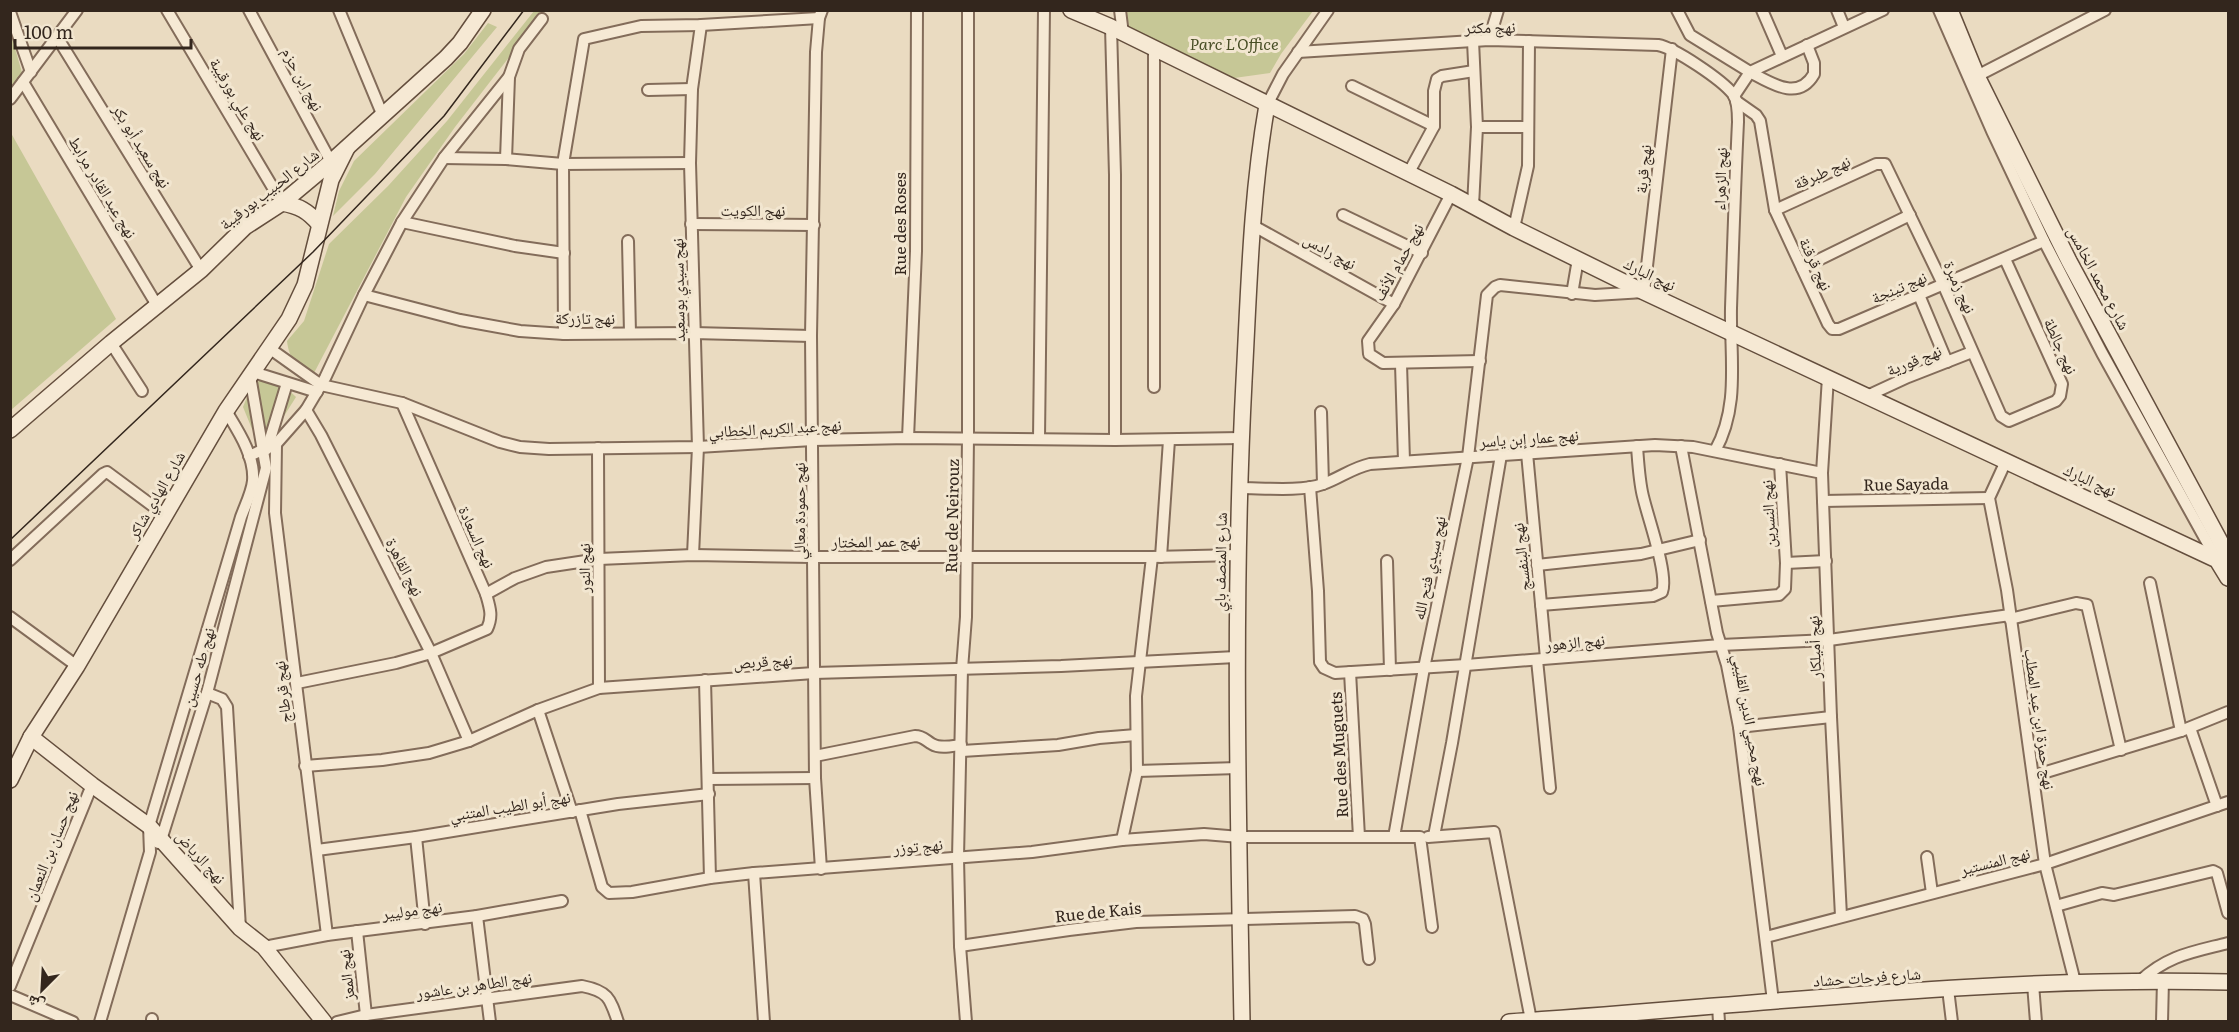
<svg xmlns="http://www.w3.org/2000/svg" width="2239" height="1032" font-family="Literata,'Noto Naskh Arabic',serif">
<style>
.green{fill:#c6c796}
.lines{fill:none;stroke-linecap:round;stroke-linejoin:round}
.street-casing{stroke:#836c5a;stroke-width:14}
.secondary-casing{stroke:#644e3d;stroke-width:18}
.street{stroke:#f6e9d4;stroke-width:10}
.secondary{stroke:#f6e9d4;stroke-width:15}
.tram{stroke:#33261d;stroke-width:1.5}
.labels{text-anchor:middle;stroke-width:6;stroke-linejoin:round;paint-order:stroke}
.street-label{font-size:16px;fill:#33261d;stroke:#f2e6d0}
.park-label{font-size:16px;font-style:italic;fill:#484e25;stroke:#f2e6d0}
</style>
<rect width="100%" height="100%" fill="#eadbc1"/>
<g class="green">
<path d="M534 11H545L455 127 406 197 314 373C297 368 289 359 287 341L304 321 329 244 388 186 447 121Z"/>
<path d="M1127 11H1313L1281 54 1270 73 1227 79 1129 30Z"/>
<path d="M488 23 497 27 375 174 333 216 339 191 354 161 464 54Z"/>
<path d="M10 31 23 76 10 92Z"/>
<path d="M11 133 116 319 11 410H10Z"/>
<path d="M267 370 296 397 279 424 258 436 252 429 243 407 247 397Z"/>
</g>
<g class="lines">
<defs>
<g id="street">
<path d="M167 10 282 203"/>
<path d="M249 10 331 162"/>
<path d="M339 10 383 116"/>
<path d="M1120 10 1123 34"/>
<path d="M1677 10 1690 35 1750 72 1883 10"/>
<path d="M1762 10 1782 56"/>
<path d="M1837 10 1844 27"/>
<path d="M1939 10 1992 131 2044 241 2102 353 2217 560"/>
<path d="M10 12 31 72"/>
<path d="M1111 27 1115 175V440"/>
<path d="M57 37 201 270"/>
<path d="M1489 40 1498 10"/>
<path d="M1298 52 1489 40 1658 45C1675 48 1722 80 1733 94 1738 101 1738 113 1738 122 1735 184 1733 246 1731 308 1730 358 1740 406 1715 451"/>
<path d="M1977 76 2105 10"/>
<path d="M23 82 158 307"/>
<path d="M1352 86 1434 126"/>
<path d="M648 90 692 89"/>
<path d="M1734 96 1750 72C1771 83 1798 102 1814 74V63L1807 45"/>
<path d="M10 99 77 10"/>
<path d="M1736 101 1756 115 1760 121 1775 210 1828 324 1832 329H1839L2044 241"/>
<path d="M1267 105 1283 74 1328 10"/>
<path d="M1477 127H1528"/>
<path d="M444 158 506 159 563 164 584 39 641 26 701 25 819 18"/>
<path d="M506 159 509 77"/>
<path d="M1408 174 1434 126V91L1437 79 1442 76 1474 71"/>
<path d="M1451 194 1394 304 1368 341 1369 354 1383 363 1480 361"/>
<path d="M1473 206 1477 127 1473 41"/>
<path d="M1775 210 1876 164H1885L1943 284 2001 416 2009 421 2056 401 2060 396 2062 384 2005 259"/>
<path d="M1343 215 1422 253"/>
<path d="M402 222 515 246 564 253"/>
<path d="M691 224 814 225"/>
<path d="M1252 225 1394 304"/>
<path d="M1514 228 1528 166 1529 41"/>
<path d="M628 241 630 333"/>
<path d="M1802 268 1910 215"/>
<path d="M1572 294 1578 259"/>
<path d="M364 295 460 320 520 331 564 334 693 333 811 336"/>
<path d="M1919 295 1947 362"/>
<path d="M564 334 563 164 690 163"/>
<path d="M111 343 142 391"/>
<path d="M269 348 321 385 402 403 500 442 520 447 549 449 698 447 813 440 908 438 1115 440 1241 438"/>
<path d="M1401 364 1404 461"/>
<path d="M253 372 317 392"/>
<path d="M1828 377 1822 473 1823 501 1831 717 1841 916"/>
<path d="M1154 387V50"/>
<path d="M1867 396 1908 377 1972 352"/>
<path d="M306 410 321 435 431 653 469 741"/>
<path d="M1321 412 1323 484"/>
<path d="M908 438 916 251 917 10"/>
<path d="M1039 439 1044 10"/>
<path d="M276 444 275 513 327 935"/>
<path d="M1681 446 1717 633 1727 665 1739 727 1773 1001"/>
<path d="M598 448 599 688"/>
<path d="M267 449 287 383"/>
<path d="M1527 453 1546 658"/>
<path d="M249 456 276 444 306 410 325 378 364 295 402 222 444 158 509 77 519 49 542 19"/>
<path d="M2006 461 1989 498 2007 590 2045 864 2075 982"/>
<path d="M1310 487 1318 591 1320 662 1324 668 1335 673 1466 665 1721 645 1829 640 2010 615"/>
<path d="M1239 488C1263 488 1301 492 1323 484 1340 478 1352 468 1370 464L1655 445 1693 447 1822 473"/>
<path d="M1823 501 1989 498"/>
<path d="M693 555 698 447 690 163 692 89 701 25"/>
<path d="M1161 557 1169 440"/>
<path d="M10 560 103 474 107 472 165 515"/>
<path d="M1387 561 1390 670"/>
<path d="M1786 563 1826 561"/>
<path d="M1537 565 1641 554 1700 540"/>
<path d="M2150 583 2181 731"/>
<path d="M486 594 515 578 546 567 599 559 693 555 814 557H1152L1238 555"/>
<path d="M1711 601 1779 595 1785 589 1786 563 1780 464"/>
<path d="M1541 605 1653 596 1662 592C1669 574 1646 513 1642 492 1639 477 1638 461 1637 446"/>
<path d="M10 617 77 666"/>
<path d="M2010 619 2076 603 2087 605 2121 750"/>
<path d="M1537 660 1550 788"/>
<path d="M1350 672 1359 837"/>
<path d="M705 680 710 878"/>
<path d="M297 683 396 663 431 653 487 629C493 616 490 608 486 594L402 403"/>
<path d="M207 693 222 699 227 707 240 928"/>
<path d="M538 710 572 812"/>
<path d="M1739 727 1831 717"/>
<path d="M2190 728 2217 806"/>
<path d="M962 751 1058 745 1099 738 1136 735"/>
<path d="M815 756 915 736C923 736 925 740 932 744 940 749 952 746 961 745"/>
<path d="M305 766 382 760 429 753 469 741 538 710 599 688 814 673 1061 666 1236 657"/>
<path d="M1137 771 1238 768"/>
<path d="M2033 776 2181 731 2228 712"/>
<path d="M709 779 815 778"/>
<path d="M580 810 602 887 609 893 632 892 710 878 754 873 1032 852 1122 840 1204 834 1240 837H1420L1432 927"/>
<path d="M1434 836 1452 743 1501 455"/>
<path d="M416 837 425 924"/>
<path d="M1394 837 1424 668 1468 457 1487 295 1495 287 1500 285 1595 295 1644 292 1672 49"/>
<path d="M1428 837 1494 832 1531 1020"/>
<path d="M1122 840 1137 771 1136 696 1152 557"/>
<path d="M158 843 161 840 207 693 266 468 250 376"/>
<path d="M317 850 416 837 618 804 709 794"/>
<path d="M1927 857 1932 893"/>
<path d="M821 869 815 778 811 336 816 52 819 18 822 10"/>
<path d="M754 873 764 1022"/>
<path d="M2056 906 2102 893 2114 895 2213 871 2217 873 2228 913"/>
<path d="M477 916 490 1022"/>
<path d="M357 931 366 1015"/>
<path d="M1766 937 2045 864 2228 802"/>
<path d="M960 946 1069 930 1136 922 1355 916 1363 919 1365 924 1369 959"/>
<path d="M264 947 327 935 477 916 562 901"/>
<path d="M2140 981C2168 955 2193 952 2228 943"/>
<path d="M2033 984 2036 1022"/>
<path d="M10 986 92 785"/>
<path d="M1948 989 1952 1022"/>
<path d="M10 995 73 1022"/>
<path d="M1718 1006 1719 1022"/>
<path d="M152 1019V1022"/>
<path d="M100 1022 150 852 149 826 241 517C245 506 252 492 253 481 255 456 238 431 226 411"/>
<path d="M337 1022 366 1015 582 986C608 991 610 998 618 1022"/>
<path d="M966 1022 960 946 958 858 962 669 966 617 968 437V10"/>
<path d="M2162 1022 2163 980"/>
</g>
<g id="secondary">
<path d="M1071 10 1111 27 1451 194 1514 228 1644 292 2217 560 2228 578"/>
<path d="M1950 10 1977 76 2069 261 2228 556"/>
<path d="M282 203C299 206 308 211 319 224"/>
<path d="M10 430 111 343 201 270 245 227 282 203 331 162 446 58 460 43 483 10"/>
<path d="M31 737 92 785 149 826 240 928 264 947 324 1022"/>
<path d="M10 780 31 737 77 666 226 411 289 319 305 285 331 180 347 148"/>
<path d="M1242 1022C1238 808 1233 594 1244 381 1249 288 1251 196 1267 105"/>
<path d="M1509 1022C1749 1006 1988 976 2228 982"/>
</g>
</defs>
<use href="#street" class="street-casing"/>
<use href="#secondary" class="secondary-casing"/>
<use href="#street" class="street"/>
<use href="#secondary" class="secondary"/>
<path class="tram" d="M10 540 313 252 444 116 524 10"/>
</g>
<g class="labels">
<g class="street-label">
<text transform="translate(1490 27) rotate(-1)" y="6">نهج مكثر</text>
<text transform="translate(303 79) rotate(62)" y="6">نهج ابن حزم</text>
<text transform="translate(238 99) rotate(59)" y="6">نهج علي بورقيبة</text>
<text transform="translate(142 146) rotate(58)" y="6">نهج سعيد أبو بكر</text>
<text transform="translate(1643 169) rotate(-84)" y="6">نهج قربة</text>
<text transform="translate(1822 172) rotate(-24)" y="6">نهج طبرقة</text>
<text transform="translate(1720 179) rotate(-88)" y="6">نهج الزهراء</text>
<text transform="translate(103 187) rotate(59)" y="6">نهج عبد القادر مرابط</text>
<text transform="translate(269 189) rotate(-38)" y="6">شارع الحبيب بورقيبة</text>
<text x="753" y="216">نهج الكويت</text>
<text transform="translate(900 224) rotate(-90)" y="6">Rue des Roses</text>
<text transform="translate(1330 251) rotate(29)" y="6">نهج رادس</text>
<text transform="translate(1398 262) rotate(-61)" y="6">نهج حمام الأنف</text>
<text transform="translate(1816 264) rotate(65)" y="6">نهج قرقنة</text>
<text transform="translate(1650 274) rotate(26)" y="6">نهج البارك</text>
<text transform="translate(2099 278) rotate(62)" y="6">شارع محمد الخامس</text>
<text transform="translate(1899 287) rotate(-23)" y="6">نهج تينجة</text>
<text transform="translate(1960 287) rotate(66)" y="6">نهج زمبرة</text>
<text transform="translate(678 290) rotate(-91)" y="6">نهج سيدي بوسعيد</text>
<text x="585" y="324">نهج تازركة</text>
<text transform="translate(2061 346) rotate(66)" y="6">نهج جالطة</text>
<text transform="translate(1914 360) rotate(-22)" y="6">نهج قورية</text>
<text transform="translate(775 428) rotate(-3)" y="6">نهج عبد الكريم الخطابي</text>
<text transform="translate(1529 438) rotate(-4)" y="6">نهج عمار إبن ياسر</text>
<text transform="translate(2090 480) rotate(25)" y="6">نهج البارك</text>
<text transform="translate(1906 484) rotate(-1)" y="6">Rue Sayada</text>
<text transform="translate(156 495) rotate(-60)" y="6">شارع الهادي شاكر</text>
<text transform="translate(799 511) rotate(-90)" y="6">نهج حمودة معالي</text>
<text transform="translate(1768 514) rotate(-93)" y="6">نهج النسرين</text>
<text transform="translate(952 516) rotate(-89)" y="6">Rue de Neirouz</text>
<text transform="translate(477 537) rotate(66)" y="6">نهج السعادة</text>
<text transform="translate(876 541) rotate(-1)" y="6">نهج عمر المختار</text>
<text transform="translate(1521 557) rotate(-96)" y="6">نهج البنفسج</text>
<text transform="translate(1220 562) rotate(-89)" y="6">شارع المنصف باي</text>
<text transform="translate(405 567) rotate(63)" y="6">نهج القاهرة</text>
<text transform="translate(584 568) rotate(-90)" y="6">نهج النور</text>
<text transform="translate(1429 568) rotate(-78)" y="6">نهج سيدي فتح الله</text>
<text transform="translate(1575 642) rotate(-5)" y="6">نهج الزهور</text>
<text transform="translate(1814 647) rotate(-92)" y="6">نهج أميلكار</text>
<text transform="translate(763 661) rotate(-4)" y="6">نهج قربص</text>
<text transform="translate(198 667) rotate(-74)" y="6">نهج طه حسين</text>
<text transform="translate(282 692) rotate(-96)" y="6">نهج قرطاج</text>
<text transform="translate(2040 719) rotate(82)" y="6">نهج حمزة ابن عبد المطلب</text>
<text transform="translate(1750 720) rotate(80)" y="6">نهج محيي الدين القليبي</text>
<text transform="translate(1339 755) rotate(-93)" y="6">Rue des Muguets</text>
<text transform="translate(510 806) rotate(-9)" y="6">نهج أبو الطيب المتنبي</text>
<text transform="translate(51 846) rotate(-68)" y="6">نهج حسان بن النعمان</text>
<text transform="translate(918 846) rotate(-5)" y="6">نهج توزر</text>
<text transform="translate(201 857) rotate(48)" y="6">نهج الرياض</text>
<text transform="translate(1995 861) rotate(-14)" y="6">نهج المنستير</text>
<text transform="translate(412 910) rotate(-7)" y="6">نهج موليير</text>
<text transform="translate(1098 912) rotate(-6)" y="6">Rue de Kais</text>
<text transform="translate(346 975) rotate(-96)" y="6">نهج المعز</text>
<text transform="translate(1867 977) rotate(-4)" y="6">شارع فرحات حشاد</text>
<text transform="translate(474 985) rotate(-8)" y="6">نهج الطاهر بن عاشور</text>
</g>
<g class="park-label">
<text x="1234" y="50">Parc L'Office</text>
</g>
</g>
<rect width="2239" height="1032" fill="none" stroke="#33261d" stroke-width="24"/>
<g transform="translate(42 990) rotate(204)" stroke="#f2e6d0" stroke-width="4.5" paint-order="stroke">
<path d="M0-4.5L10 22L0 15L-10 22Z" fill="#33261d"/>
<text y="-9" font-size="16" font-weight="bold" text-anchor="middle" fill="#33261d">ش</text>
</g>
<path d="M15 39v9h176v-9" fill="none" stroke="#33261d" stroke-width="3"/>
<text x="24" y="39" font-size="18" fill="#33261d" stroke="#f2e6d0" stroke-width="4.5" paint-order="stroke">100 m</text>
</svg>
